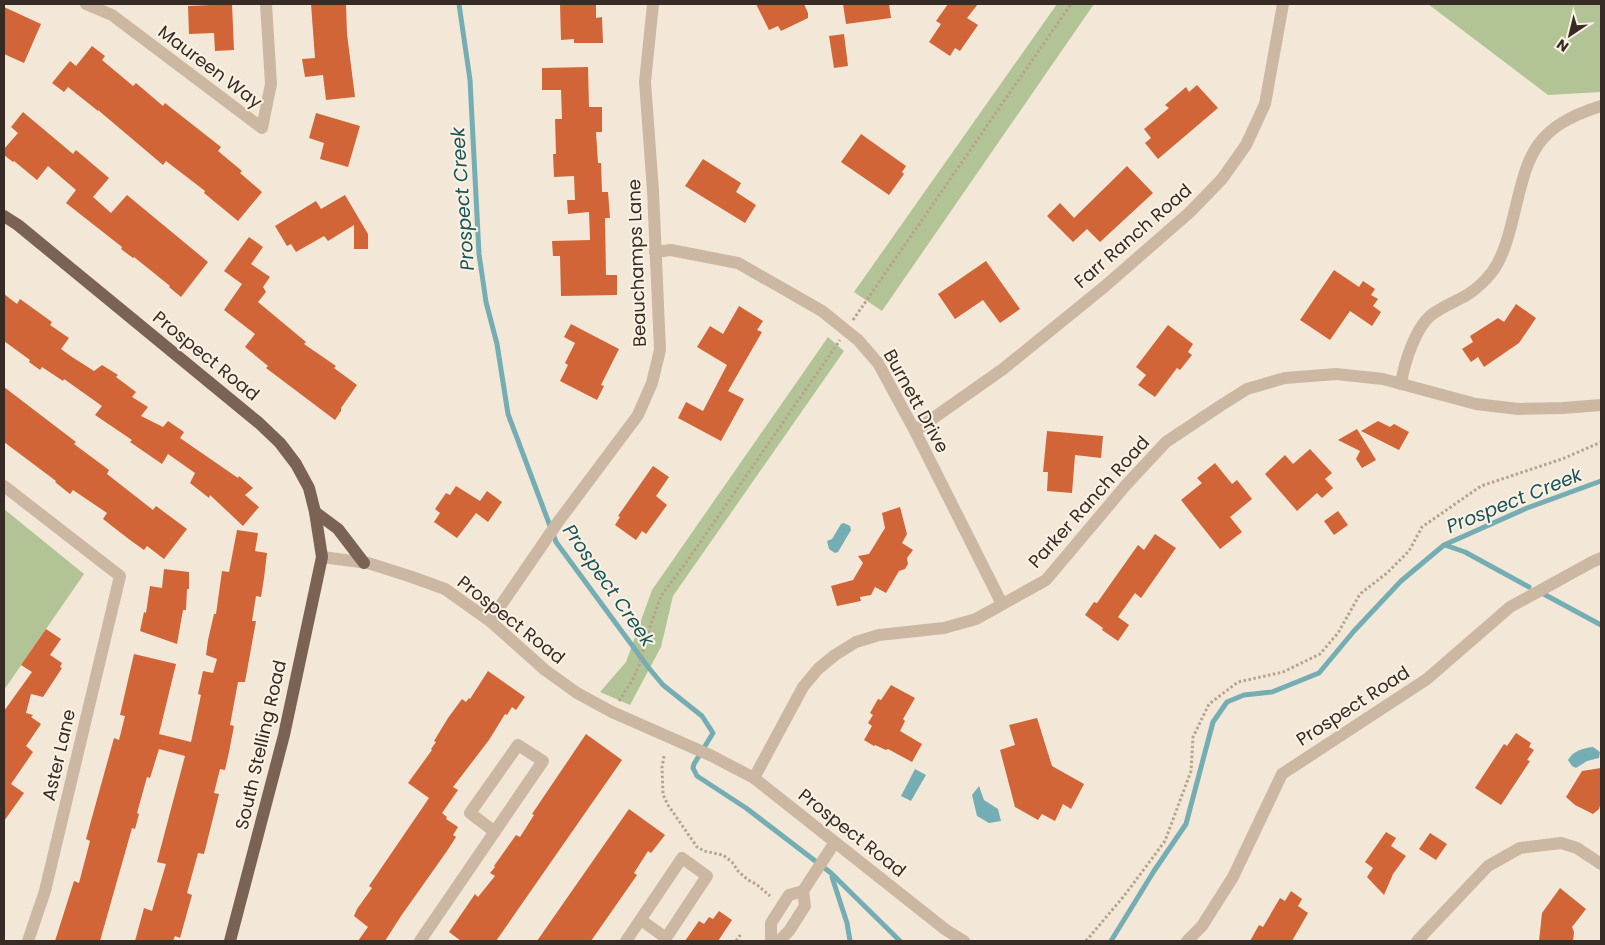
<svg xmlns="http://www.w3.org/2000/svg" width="1605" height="945" font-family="Poppins,sans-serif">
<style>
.green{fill:#b2c496}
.water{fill:#74adb3}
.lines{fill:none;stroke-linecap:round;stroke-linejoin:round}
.stream{stroke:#74adb3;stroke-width:5}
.building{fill:#d16537}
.path{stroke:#b8a28c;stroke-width:3;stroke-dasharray:2.5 2.5;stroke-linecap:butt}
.minor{stroke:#ccb8a2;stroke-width:12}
.major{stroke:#7a6355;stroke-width:12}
.labels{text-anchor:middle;stroke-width:4;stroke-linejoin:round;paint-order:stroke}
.street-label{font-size:18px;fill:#362c25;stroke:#fbf2e4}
.water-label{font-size:19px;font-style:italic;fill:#17535b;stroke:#fbf2e4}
</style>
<rect width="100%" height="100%" fill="#f3e8d7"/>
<g class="green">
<path d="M1057 4H1094L882 311 854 292Z"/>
<path d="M1428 4H1601V92L1548 95Z"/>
<path d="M828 337 844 351 673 596 661 647 630 705 600 692 626 662 652 590Z"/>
<path d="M4 509 84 574 4 690Z"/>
</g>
<g class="water">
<path d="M844 523 850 526 851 530 838 552 835 553 829 549 827 541 832 539 841 524Z"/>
<path d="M1593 747 1600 752 1599 758 1587 761 1576 768 1572 766 1568 760C1573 751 1583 748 1593 747Z"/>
<path d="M915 769 926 775 911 801 901 796Z"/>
<path d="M979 786 984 800 998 809 1001 821 989 823 977 816 972 795Z"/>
</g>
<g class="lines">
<g class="stream">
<path d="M459 4 470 80 479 254 486 302 497 344 508 414 556 542 648 667 663 685 702 716 713 733 694 764 693 768 697 776 746 808 831 873 900 941"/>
<path d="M1445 545 1465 552 1529 587"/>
<path d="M1540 592 1601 625"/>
<path d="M832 877 847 923 850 941"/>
<path d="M1111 941 1154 871 1186 824 1213 722 1227 702 1244 695 1272 692 1319 673 1354 631 1401 581 1444 545 1527 508 1601 481"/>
</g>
</g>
<g class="building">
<path d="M232 4 234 50 215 51 214 33 189 34 188 6Z"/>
<path d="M311 4H346L347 34 355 97 326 100 323 75 305 77 302 59 315 58Z"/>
<path d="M560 4H596V18L602 17 603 43H574V39L561 40Z"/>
<path d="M756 4H804L808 13V18L781 31 778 26 769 30Z"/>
<path d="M843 4H889L891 18 846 24Z"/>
<path d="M948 4H978L967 18 978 25 960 51 955 48 950 56 929 42 941 24 936 21Z"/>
<path d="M4 7 41 24 24 63 4 54Z"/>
<path d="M844 34 848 66 834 68 829 36Z"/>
<path d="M92 46 105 56 102 60 133 86 136 83 163 106 165 103 221 147 218 151 242 171 240 173 262 192 238 221 204 193 205 191 166 161 163 165 98 110V111L68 87 64 92 52 83 70 61 76 66Z"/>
<path d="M588 67 589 107H602V132H596L598 163H601L602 192H608L610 218H605L606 275H617V295L561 296 560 256H553L552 241 590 240 589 212 568 214 567 200H575L574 176 554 177 553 154H556L555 119H562L561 90H542V68Z"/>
<path d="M1197 85 1218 108 1158 159 1145 143 1151 138 1144 129 1169 108 1165 105 1186 87 1189 92Z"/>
<path d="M23 112 73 154 76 150 109 178 93 197 111 213 127 195 208 262 181 297 169 287 170 286 134 257 133 258 121 249 122 247 66 203 76 190 48 166 37 180 14 161 13 162 4 155V149L18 133 11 127Z"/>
<path d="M316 113 360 126 348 167 320 159 324 143 309 138Z"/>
<path d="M861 134 906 166 902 172 904 174 889 195 841 162Z"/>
<path d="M703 159 741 183 736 192 756 205 745 223 685 186Z"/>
<path d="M1127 166 1153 193 1100 242 1087 229 1073 242 1047 216 1060 203 1074 218Z"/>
<path d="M345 195 368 234V249H354V225L328 241 324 236 296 252 291 244 287 246 275 226 316 201 321 209Z"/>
<path d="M249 237 263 247 251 264 270 277 263 287 266 292 258 302 306 342 304 344 336 366 334 368 357 385 341 408V411L335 420 266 368 268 366 245 347 255 334 224 310 242 284 224 271Z"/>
<path d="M986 261 1020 309 1000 323 983 300 955 319 938 294Z"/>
<path d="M1334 270 1359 287 1363 281 1375 289 1371 295 1378 299 1373 306 1381 312 1372 326 1350 311 1330 340 1300 320Z"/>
<path d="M4 294 17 304 20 299 52 322 50 325 69 338 61 349 72 357 94 371 102 365 118 375 116 377 136 392 132 397 148 407 141 416 163 427 168 421 184 432 180 438 238 478 239 476 253 488 245 495 259 507 243 526 210 495 209 498 190 483 195 473 168 454 162 464 130 442 132 440 95 415 102 406 64 379 63 381 42 367 40 370 29 362 30 360 4 341Z"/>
<path d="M1516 304 1536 318 1519 343 1484 367 1478 357 1471 362 1462 349 1473 342 1470 336 1498 318 1504 322Z"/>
<path d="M739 306 763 321 757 330 762 332 728 391 744 399 721 441 678 418 686 402 703 411 727 365 697 347 710 326 723 334Z"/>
<path d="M571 324 619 349 601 385 604 386 597 400 560 381 568 365 565 363 575 343 564 337Z"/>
<path d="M1168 325 1193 344 1188 352 1192 355 1180 370 1177 368 1155 397 1138 385 1146 375 1136 367Z"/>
<path d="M4 387 76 442 74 444 109 470 107 474 153 510 156 506 187 529 164 559 147 546 144 550 130 540 103 519 107 513 73 490 70 494 55 482 56 481 4 442Z"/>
<path d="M1378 421 1390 427 1394 424 1409 432 1399 450 1361 431Z"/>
<path d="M1357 429 1376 460 1362 468 1356 459 1360 451 1338 440Z"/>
<path d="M1047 431 1103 436 1101 458 1075 455 1072 493 1047 491 1048 472H1043Z"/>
<path d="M1310 449 1332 473 1325 479 1333 488 1322 498 1317 493 1297 511 1265 474 1285 455 1293 464Z"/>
<path d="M1215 463 1232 484 1237 480 1252 499 1230 517 1242 532 1220 549 1181 500 1202 483 1197 478Z"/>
<path d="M653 466 669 477 656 496 667 505 646 534 642 531 636 540 615 525 620 517 618 516Z"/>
<path d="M456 486 480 501 487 491 502 502 488 522 476 513 457 538 434 522 440 513 435 509 446 493 450 495Z"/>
<path d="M900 507 907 534 902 543 913 550 907 558 908 564 905 569 899 571 886 593 875 587 871 595 860 597 861 601 837 606 831 586 853 580 863 563 858 556 869 554 885 528 882 513Z"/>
<path d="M1338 511 1348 525 1334 535 1324 521Z"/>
<path d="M237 530 258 533 255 551 267 553 264 578 261 597 256 596 252 621H256L245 682H238L230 725 234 726 229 752 225 770 220 769 214 793 219 794 204 854 198 853 187 893 192 895 180 938 175 936 173 941H135L144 908 152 911 166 864 157 862 185 756 159 749 150 778 147 777 137 813 139 814 135 829 132 828 100 941H55L74 881 79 883 90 841 86 839 114 738 119 740 125 716 120 715 134 654 176 664 159 734 191 742 201 695 198 694 203 671 213 673 217 659 206 655 208 640 214 614H216L222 571 229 572Z"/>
<path d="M1155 534 1176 548 1141 598 1135 593 1118 617 1129 625 1118 641 1102 630 1103 628 1085 615 1094 602 1097 603 1138 545 1144 550Z"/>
<path d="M164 569 189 572V589H187L186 610H183L177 644 140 631 144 612 146 613 150 586 162 588Z"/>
<path d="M46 629 61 639 50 655 62 663 60 667 62 668 43 697 31 694 26 713 33 715 31 717 41 724 26 746 33 752 11 784 24 793 4 821V711L32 672 21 665Z"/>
<path d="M488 671 525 697 516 710 512 707 507 715 505 714 489 740 453 787 458 790 442 813 447 817 446 819 458 827 453 835 456 837 447 851 401 916 385 941H358L368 927 354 916 357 909 372 888 369 886 429 798 408 783 432 750 431 749 436 742 434 741 448 718 462 699 466 702 469 698 470 699Z"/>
<path d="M891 685 915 698 903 719 905 721 900 731 922 744 912 762 888 749 886 750 875 745 874 746 864 740 872 726 868 723 873 715 870 713 878 699 881 700Z"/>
<path d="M1037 718 1052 766 1084 784 1071 809 1063 804 1055 821 1042 814 1038 820 1015 807 1000 750 1015 745 1009 725Z"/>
<path d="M1516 733 1531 743 1529 747 1534 750 1527 760 1530 761 1501 805 1475 788 1504 744 1507 746Z"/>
<path d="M586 734 622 760 496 941H461L449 932 475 894 478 897 495 876 490 873 495 867 494 866 516 835 520 837 534 815 532 814Z"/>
<path d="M1601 768V802L1599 809 1593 814 1575 805 1566 797 1582 771Z"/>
<path d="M629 809 665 835 651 853 648 851 634 873 637 875 591 941H537Z"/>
<path d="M1386 832 1396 838 1391 846 1406 856 1393 874 1384 895 1367 877 1373 868 1365 862Z"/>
<path d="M1430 833 1447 844 1436 860 1419 849Z"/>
<path d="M1560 888 1586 909 1572 927 1574 932 1573 941H1539L1542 913Z"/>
<path d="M1291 891 1302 899 1298 906 1308 913 1292 941H1250L1259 925 1263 927 1280 898 1285 901Z"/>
<path d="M719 911 732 920 718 941H685L699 921 704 924 709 917 713 919Z"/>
</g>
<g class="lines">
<g class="path">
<path d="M853 320 1071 4"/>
<path d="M619 701 633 679 640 663 647 635 661 596 690 557 840 340"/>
<path d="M664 756 662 767 663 795 668 805 697 847 704 851 723 855 732 862 738 871 748 880 756 884 770 896"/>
<path d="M736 941 741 934"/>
<path d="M1086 941 1124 896 1165 841 1191 771 1193 737 1209 704 1238 682 1283 672 1320 654 1338 633 1360 594 1387 573 1409 551 1422 527 1481 486 1562 459 1601 442"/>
</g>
<g class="minor">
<path d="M86 4 112 15 262 128 271 84 266 4"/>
<path d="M655 252 671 250 738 263 822 311 858 340 878 363 915 431 1002 604"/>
<path d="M1401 384C1404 363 1416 325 1434 313 1444 306 1456 301 1467 295 1475 290 1486 280 1492 272 1502 259 1507 242 1511 226 1528 159 1528 129 1601 106"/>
<path d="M915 431 1003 369 1104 287 1190 212 1222 179 1246 145 1265 104 1283 4"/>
<path d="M4 486 120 576 45 891 28 941"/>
<path d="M322 557 368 563 412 577 445 589 490 621 545 670 577 693 612 712 712 756 754 778 946 930 964 941"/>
<path d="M490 621 558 522 638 415 652 383 660 350 653 191 645 82 653 4"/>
<path d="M754 778 803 687 818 669 835 655 856 642 879 635 944 628 976 619 1046 580 1126 485 1166 442 1220 406 1247 389 1285 378 1336 374 1383 379 1476 404 1518 409 1563 408 1601 405"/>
<path d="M420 941 543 761 518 745 470 813 495 832"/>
<path d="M626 941 682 858 707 876 666 938 641 920"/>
<path d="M771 941V923L789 895 803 891"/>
<path d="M779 941 789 931 805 906 803 891 835 842"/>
<path d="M1187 941 1202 926 1233 877 1282 774 1427 679 1510 607 1592 562 1601 558"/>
<path d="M1417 941 1488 866 1520 848 1561 843 1577 848 1601 864"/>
</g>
<g class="major">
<path d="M4 216 18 225 259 423 280 443 296 464 309 488 315 512 322 557 284 735 230 941"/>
<path d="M315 512 338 529 364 563"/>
</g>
</g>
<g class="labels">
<g class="street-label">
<text transform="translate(210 67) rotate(37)" y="6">Maureen Way</text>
<text transform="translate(1133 236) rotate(-41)" y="6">Farr Ranch Road</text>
<text transform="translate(637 263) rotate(-92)" y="6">Beauchamps Lane</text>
<text transform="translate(206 356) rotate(39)" y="6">Prospect Road</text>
<text transform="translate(916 401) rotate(61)" y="6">Burnett Drive</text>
<text transform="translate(1089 502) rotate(-48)" y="6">Parker Ranch Road</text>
<text transform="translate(511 620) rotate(38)" y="6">Prospect Road</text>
<text transform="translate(1353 706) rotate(-33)" y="6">Prospect Road</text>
<text transform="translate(261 745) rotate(-77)" y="6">South Stelling Road</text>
<text transform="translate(59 755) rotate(-77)" y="6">Aster Lane</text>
<text transform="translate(852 833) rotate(38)" y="6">Prospect Road</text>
</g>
<g class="water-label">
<text transform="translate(462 199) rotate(-94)" y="7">Prospect Creek</text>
<text transform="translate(1514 500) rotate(-22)" y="7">Prospect Creek</text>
<text transform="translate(609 585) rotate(55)" y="7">Prospect Creek</text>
</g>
</g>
<rect width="1605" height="945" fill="none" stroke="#362c25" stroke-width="10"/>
<g transform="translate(1570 35) rotate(215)" stroke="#fbf2e4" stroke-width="4" paint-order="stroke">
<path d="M0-4L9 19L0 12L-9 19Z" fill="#362c25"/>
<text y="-8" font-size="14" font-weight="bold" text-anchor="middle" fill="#362c25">N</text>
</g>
</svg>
